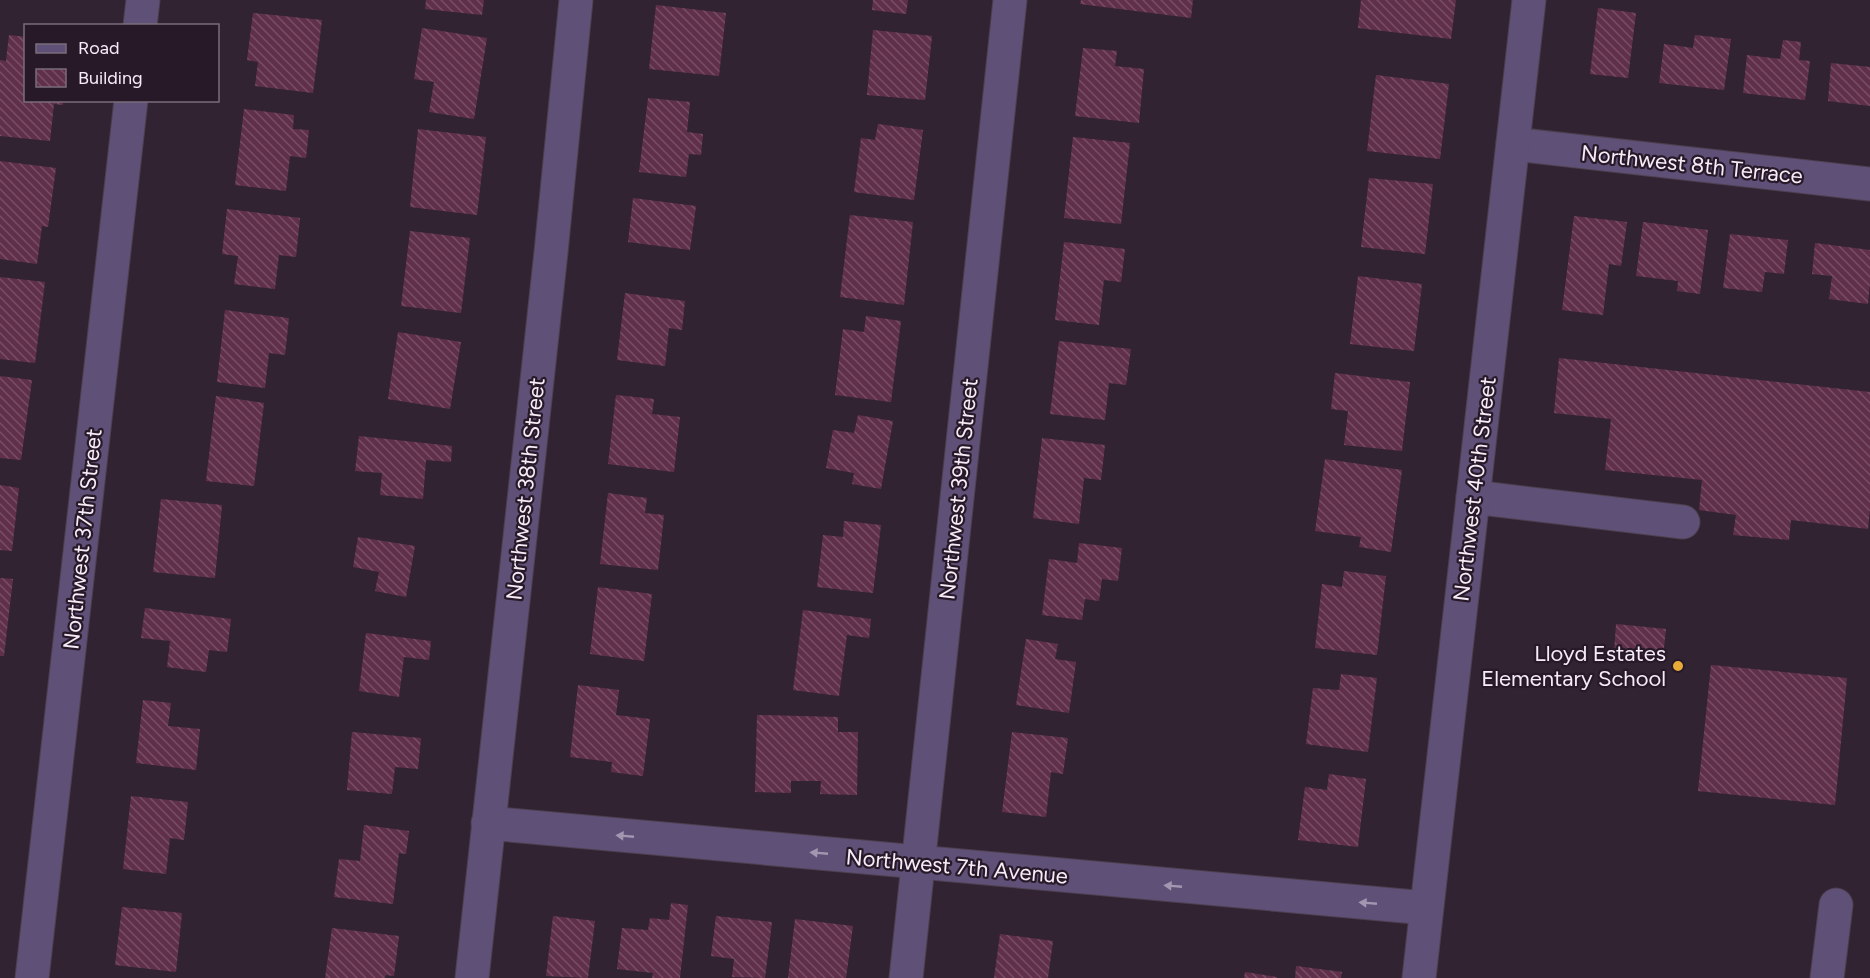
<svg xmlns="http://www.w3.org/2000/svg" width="1870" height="978" font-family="Figtree,sans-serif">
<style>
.building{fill:url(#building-back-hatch)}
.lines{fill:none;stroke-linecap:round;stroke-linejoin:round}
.minor-casing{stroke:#4d3f4e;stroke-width:35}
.minor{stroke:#5e5076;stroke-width:33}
.oneway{fill:#a296b0}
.poi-dot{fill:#e8ab37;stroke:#281929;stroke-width:2}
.labels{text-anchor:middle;stroke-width:4.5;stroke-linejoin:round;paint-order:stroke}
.street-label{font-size:22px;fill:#f6ecf7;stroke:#281929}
.poi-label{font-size:22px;fill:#f6ecf7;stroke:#281929;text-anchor:end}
</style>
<defs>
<pattern id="building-back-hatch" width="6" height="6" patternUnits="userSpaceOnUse" patternTransform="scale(1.5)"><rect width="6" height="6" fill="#60304b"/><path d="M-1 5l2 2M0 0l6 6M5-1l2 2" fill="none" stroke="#774e66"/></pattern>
</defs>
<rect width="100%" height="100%" fill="#322333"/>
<g class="building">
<path d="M426 0H484L482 15 425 9Z"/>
<path d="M873 0H908L906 14 872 10Z"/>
<path d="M1081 0H1193L1191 18 1080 4Z"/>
<path d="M1361 0H1456L1451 39 1358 28Z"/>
<path d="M656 5 726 13 719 76 649 69Z"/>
<path d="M1598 8 1636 13 1628 78 1590 74Z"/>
<path d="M253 13 322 20 313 93 255 86 258 62 247 60Z"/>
<path d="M422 28 487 38 474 119 429 112 434 82 414 79Z"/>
<path d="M873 30 932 36 925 100 867 95Z"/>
<path d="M9 35 26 37V100H63V105L54 104 50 141 0 136V60L6 61Z"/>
<path d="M1695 35 1731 39 1724 90 1659 83 1664 44 1693 48Z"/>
<path d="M1783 40 1801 42 1799 60 1810 61 1805 100 1743 93 1747 55 1780 59Z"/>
<path d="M1083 48 1117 51 1115 66 1144 69 1139 123 1075 116Z"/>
<path d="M1831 63 1870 67V106L1828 101Z"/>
<path d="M1376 75 1449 84 1440 159 1367 151Z"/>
<path d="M648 98 690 102 687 132 703 134 701 155 689 154 686 177 639 172Z"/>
<path d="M244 109 294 115 293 129 309 130 306 158 290 156 286 191 235 185Z"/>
<path d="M878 124 923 130 914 200 854 192 861 138 875 140Z"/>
<path d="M418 129 486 137 477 215 410 207Z"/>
<path d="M1073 137 1130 143 1121 224 1064 218Z"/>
<path d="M0 161 56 168 48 227 42 226 37 264 0 259Z"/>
<path d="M1369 178 1433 184 1425 254 1361 247Z"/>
<path d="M633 198 696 206 690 250 628 242Z"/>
<path d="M227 209 300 218 296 257 279 255 275 289 234 284 238 256 222 254Z"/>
<path d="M850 215 913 222 904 305 840 297Z"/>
<path d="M1574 216 1627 222 1621 266 1609 264 1603 315 1562 310Z"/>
<path d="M1643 222 1708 230 1700 294 1677 291 1678 281 1636 276Z"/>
<path d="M410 231 470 238 461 313 401 306Z"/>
<path d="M1730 234 1788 240 1784 274 1765 272 1762 292 1723 288Z"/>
<path d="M1064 242 1125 249 1121 282 1104 280 1099 325 1055 320Z"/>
<path d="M1815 243 1870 250V283L1868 304 1829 299 1832 276 1812 274Z"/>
<path d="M1358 276 1422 284 1414 351 1350 344Z"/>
<path d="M0 277 45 282 35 363 0 359Z"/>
<path d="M625 293 685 301 682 330 669 328 665 366 617 360Z"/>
<path d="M225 310 289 318 285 355 269 353 265 388 217 382Z"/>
<path d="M866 316 901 321 891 402 835 395 843 329 864 332Z"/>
<path d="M398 332 461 342 450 409 388 399Z"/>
<path d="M1059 341 1131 349 1126 385 1109 383 1105 420 1050 414Z"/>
<path d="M1559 358 1870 392V508L1868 529 1791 520 1789 540 1733 535 1736 515 1699 510 1702 480 1605 470 1611 419 1554 413Z"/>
<path d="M1335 373 1410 382 1402 451 1344 445 1348 411 1331 409Z"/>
<path d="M0 376 32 380 21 460 0 458Z"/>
<path d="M616 395 654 399 652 414 680 417 674 472 608 464Z"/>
<path d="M216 396 264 403 254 486 206 481Z"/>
<path d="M858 415 893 421 881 489 852 484 854 473 826 468 833 430 854 433Z"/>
<path d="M359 436 452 446 451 462 426 460 423 499 380 495 382 473 355 471Z"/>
<path d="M1042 438 1105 445 1101 480 1084 478 1079 524 1033 518Z"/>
<path d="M1325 459 1402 470 1391 552 1359 547 1361 537 1315 531Z"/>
<path d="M0 485 19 488 12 551 0 550Z"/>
<path d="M608 493 647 498 645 513 664 515 658 570 600 564Z"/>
<path d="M161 499 222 505 215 578 153 572Z"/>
<path d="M844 521 881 525 873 593 817 587 823 535 843 537Z"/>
<path d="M358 537 415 546 406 597 375 591 379 572 353 567Z"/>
<path d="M1079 543 1122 548 1118 581 1102 579 1099 601 1085 599 1082 620 1042 615 1049 559 1077 563Z"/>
<path d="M1344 571 1386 576 1377 655 1315 648 1322 584 1342 587Z"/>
<path d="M0 578 13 579 4 656H0Z"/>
<path d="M598 587 652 594 644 661 590 654Z"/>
<path d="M145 608 231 619 227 652 209 650 206 672 167 667 170 641 141 638Z"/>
<path d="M803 610 871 619 869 638 847 635 839 696 793 690Z"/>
<path d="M1616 624 1666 629 1663 657 1614 652Z"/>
<path d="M366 633 431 641 429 660 404 657 399 697 359 691Z"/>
<path d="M1026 639 1058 644 1055 659 1076 662 1069 713 1016 705Z"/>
<path d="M1711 665 1847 678 1835 805 1698 791Z"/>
<path d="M1341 674 1377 678 1368 752 1306 744 1313 688 1339 690Z"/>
<path d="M578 685 619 690 616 715 650 719 643 776 611 772 612 762 570 757Z"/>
<path d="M143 700 171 703 168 726 200 729 196 770 136 763Z"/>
<path d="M757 715 838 717V732H858L857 795 820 794 821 781H791V793L755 792Z"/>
<path d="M352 732 421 738 418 769 395 767 392 794 347 790Z"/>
<path d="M1012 732 1068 738 1063 774 1051 772 1046 817 1002 812Z"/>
<path d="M1329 774 1366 779 1358 847 1298 840 1305 787 1327 790Z"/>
<path d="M131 796 188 802 184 840 170 838 166 874 123 869Z"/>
<path d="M364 825 409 831 406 854 399 853 393 904 334 897 339 859 360 861Z"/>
<path d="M671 903 688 905 680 978H652L653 973 617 969 622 928 648 930 650 918 669 920Z"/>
<path d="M122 907 182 913 176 972 115 965Z"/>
<path d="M553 916 595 921 588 978 546 976Z"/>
<path d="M716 916 772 922 765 978 732 977 734 959 711 956Z"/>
<path d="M795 919 853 926 846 978H788Z"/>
<path d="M332 928 399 936 394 976 386 975 385 978H325Z"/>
<path d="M1000 934 1053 941 1048 978H994Z"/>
<path d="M1296 966 1342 972 1341 978H1295Z"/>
<path d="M1245 972 1277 977V978H1244Z"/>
</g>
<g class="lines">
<defs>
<g id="minor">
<path d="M140 26 143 0"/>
<path d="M1513 144 1870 184"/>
<path d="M1473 497 1683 522"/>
<path d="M488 823 1426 908"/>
<path d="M32 978 131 100"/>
<path d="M472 978 551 252 576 0"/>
<path d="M906 978 1010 0"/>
<path d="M1419 978 1529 0"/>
<path d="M1827 978 1836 905"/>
</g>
</defs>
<use href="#minor" class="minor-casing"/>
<use href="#minor" class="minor"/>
</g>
<defs><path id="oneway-solid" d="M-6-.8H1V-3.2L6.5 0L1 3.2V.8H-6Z" transform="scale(1.5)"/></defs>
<g class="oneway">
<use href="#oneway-solid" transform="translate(625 836) rotate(-175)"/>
<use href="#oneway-solid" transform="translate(819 853) rotate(-175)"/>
<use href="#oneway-solid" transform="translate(1173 886) rotate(-175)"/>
<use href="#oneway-solid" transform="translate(1368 903) rotate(-175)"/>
</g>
<circle class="poi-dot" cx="1678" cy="666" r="6"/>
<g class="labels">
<g class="street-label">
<text transform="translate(1692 164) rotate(6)" y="8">Northwest 8th Terrace</text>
<text transform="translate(525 489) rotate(-84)" y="8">Northwest 38th Street</text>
<text transform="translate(958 489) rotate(-84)" y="8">Northwest 39th Street</text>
<text transform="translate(1474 489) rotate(-83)" y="8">Northwest 40th Street</text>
<text transform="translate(82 539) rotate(-84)" y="8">Northwest 37th Street</text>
<text transform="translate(957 866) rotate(5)" y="8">Northwest 7th Avenue</text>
</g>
<g class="poi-label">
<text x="1666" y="661">Lloyd Estates<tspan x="1666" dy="25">Elementary School</tspan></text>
</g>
</g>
<rect x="24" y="24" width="195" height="78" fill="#281929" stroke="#7a6d7b" stroke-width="1.5"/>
<rect x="36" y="44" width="30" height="9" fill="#5e5076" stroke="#7a6d7b" stroke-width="1.5"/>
<text x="78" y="54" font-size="18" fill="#f6ecf7">Road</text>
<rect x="36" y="69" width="30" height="18" fill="url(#building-back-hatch)" stroke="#7a6d7b" stroke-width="1.5"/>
<text x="78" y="84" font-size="18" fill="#f6ecf7">Building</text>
</svg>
